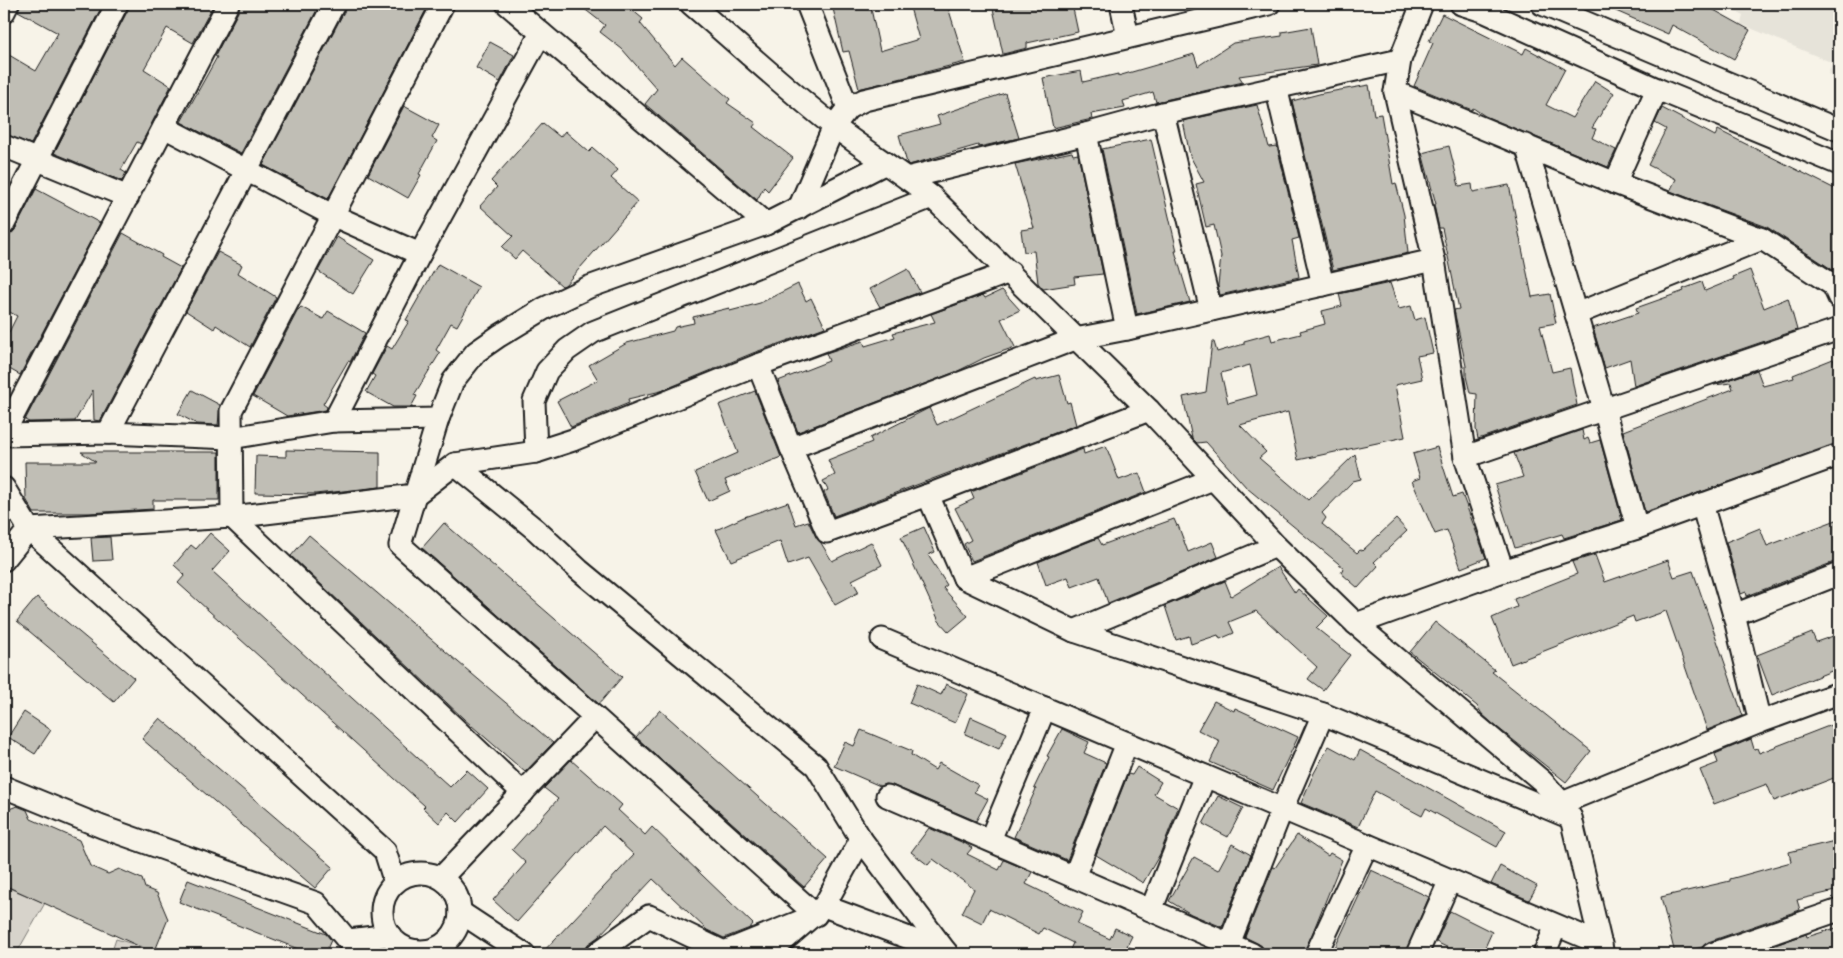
<svg xmlns="http://www.w3.org/2000/svg" width="1843" height="958" font-family="Kalam,sans-serif">
<style>
.built{fill:#e6e3d9}
.green{fill:#d7d3cb;stroke:#7a7874}
.building{fill:#c0beb5;stroke:#1c1c1c;fill-rule:evenodd}
.lines{fill:none;stroke-linecap:round;stroke-linejoin:round}
.minor-casing{stroke:#1c1c1c;stroke-width:25}
.minor{stroke:#f7f3e8;stroke-width:21}
</style>
<rect width="100%" height="100%" fill="#f7f3e8"/>
<filter id="ink" filterUnits="userSpaceOnUse"><feTurbulence type="fractalNoise" baseFrequency=".02" numOctaves="2"/><feDisplacementMap in="SourceGraphic" scale="10" xChannelSelector="R" yChannelSelector="G"/><feConvolveMatrix kernelMatrix="1 2 1 2 8 2 1 2 1" color-interpolation-filters="sRGB"/></filter>
<g filter="url(#ink)">
<path class="built" d="M1728 4H1839V79L1828 74 1833 63 1741 24 1743 15 1727 7Z"/>
<g class="green">
<path d="M4 886 45 903 16 954H4Z"/>
<path d="M116 939 168 954H111Z"/>
</g>
<g class="building">
<path d="M20 4H103L31 144 4 134V52L36 71 58 33 18 11Z"/>
<path d="M129 4H214L193 43 167 28 144 69 171 86 141 144 137 142 121 170 126 173 122 181 54 153 128 10Z"/>
<path d="M240 4H320L241 153 181 122 217 57 215 56 239 10Z"/>
<path d="M346 4H429L328 199 263 165 345 10Z"/>
<path d="M578 4H625L643 19 640 23 675 65 682 57 730 99 727 103 756 123 753 127 793 158 768 191 764 187 757 200 645 104 657 89 622 49 600 32 605 25Z"/>
<path d="M832 4H870L880 51 919 39 909 4H947L965 62 859 89 849 51 843 52Z"/>
<path d="M992 4H1072L1078 32 1027 43V48L1003 54Z"/>
<path d="M1600 4H1703L1750 30 1734 59 1672 25 1668 34Z"/>
<path d="M1442 14 1523 54 1526 48 1565 69 1546 105 1572 118 1595 81 1614 93 1592 128 1596 129 1592 138 1616 150 1608 167 1485 116 1473 108 1472 110 1414 86 1433 43 1429 41Z"/>
<path d="M1311 27 1317 65 1239 76 1243 82 1156 102 1153 92 1123 101 1125 108 1091 114 1092 119 1053 128 1043 78 1081 71 1083 82 1118 74V76L1194 54 1198 66 1233 43 1282 36V32Z"/>
<path d="M490 42 514 55 500 82 476 68Z"/>
<path d="M1369 85 1374 115 1381 114 1393 184 1396 183 1404 215 1408 253 1333 270 1292 101 1323 93Z"/>
<path d="M1005 93 1019 138 979 147 978 145 909 165 907 163 899 135 940 124 937 116Z"/>
<path d="M1257 105 1269 147 1277 146 1299 238 1292 240 1299 277 1220 295 1218 286 1221 256 1214 225 1206 227 1196 184 1204 182 1190 156 1183 121Z"/>
<path d="M404 106 439 125 432 138 437 141 419 174 421 175 408 198 368 175Z"/>
<path d="M1662 108 1715 136 1718 130 1839 191V274L1767 227 1670 191 1676 179 1648 165 1666 129 1655 123Z"/>
<path d="M543 123 560 137 565 131 589 152 593 148 618 170 611 178 638 202 565 285 562 286 522 251 515 259 502 247 513 236 480 206 497 187 491 181Z"/>
<path d="M1151 139 1177 251H1175L1190 302 1137 314 1102 149Z"/>
<path d="M1449 146 1459 186 1472 184 1473 192 1509 185 1532 297 1550 294 1556 323 1540 326 1552 372 1570 368 1577 405 1478 439 1476 429 1477 394 1470 393 1466 376V366L1454 310 1459 309 1442 228H1439L1434 205 1436 204 1422 153Z"/>
<path d="M1072 152 1073 155 1078 154 1103 274 1074 277 1075 284 1043 289 1038 283 1034 251 1024 252 1021 230 1034 228 1015 164Z"/>
<path d="M36 189 100 223 20 375 4 366V342L17 316 4 309V236L10 235 15 230Z"/>
<path d="M123 233 162 255 161 257 181 268 100 421 94 420 93 390 75 421 29 422 25 420Z"/>
<path d="M337 237 374 260 353 294 318 271Z"/>
<path d="M218 252 242 265 238 273 276 297 250 347 216 325 214 329 186 311Z"/>
<path d="M438 264 479 287 457 326 451 323 436 350 440 353 414 395 417 396 411 407H393L366 392 375 376 372 374 387 346 392 349 409 321 406 320Z"/>
<path d="M908 269 920 292 880 307 870 289Z"/>
<path d="M1750 270 1764 308 1788 298 1797 330 1634 386 1630 359 1605 368 1593 328 1638 313 1636 308 1684 291 1683 289 1702 282 1705 291 1734 279 1733 277Z"/>
<path d="M1390 283 1399 309 1411 306 1415 320 1425 317 1433 353 1417 356 1422 379 1395 385 1405 437 1298 460 1288 412 1240 425 1266 452 1259 458 1308 500 1355 454 1361 479 1353 481 1322 513 1326 518 1322 524 1357 553 1360 550 1362 551 1396 519 1407 531 1374 562 1378 566 1358 588 1341 573 1344 568 1247 488 1206 442 1197 443 1192 438 1183 397 1206 392 1212 342H1214L1217 352 1244 344V341L1270 334 1272 341 1301 334 1300 331 1325 324 1322 311 1342 306 1339 294ZM1250 365 1257 395 1228 403 1221 373Z"/>
<path d="M798 284 806 301 811 298 825 327 753 353 661 391 628 399 629 403 571 427 557 401 598 380 589 365 627 343 673 331 675 327 694 323 693 317 729 308 730 311 760 303Z"/>
<path d="M1002 290 1020 310 1001 319 1015 347 984 358 958 371 798 432 778 381 829 361 826 353 863 341 865 346 895 337 893 333 935 322 931 314 983 295 985 298Z"/>
<path d="M301 307 323 319 328 311 365 333 350 362 348 361 323 404 327 407 326 410 287 416 253 396 298 310Z"/>
<path d="M1833 359 1839 374V443L1645 512 1623 431 1733 389 1731 383 1714 385 1757 370 1763 386 1794 378 1793 375Z"/>
<path d="M1059 375 1067 403 1070 402 1076 425 834 516 824 492 828 490 823 481 835 475 828 460 872 442 870 438 929 408 937 425 1035 379 1036 381Z"/>
<path d="M192 390 220 405 218 425 197 424 178 414Z"/>
<path d="M755 391 781 457 725 480 730 491 708 501 695 472 738 453 719 405Z"/>
<path d="M1582 430 1584 440 1588 438 1590 443 1600 440 1622 520 1564 538 1562 534 1515 548 1495 485 1523 477 1514 453Z"/>
<path d="M1106 446 1119 480 1139 473 1146 492 972 561 964 544 971 540 955 508 974 499 971 492 1083 449 1084 454Z"/>
<path d="M1437 447 1453 497 1462 494 1486 558 1461 568 1447 530 1435 534 1412 481 1420 478 1413 454Z"/>
<path d="M286 450 380 452V487L315 494 255 493 256 456 286 457Z"/>
<path d="M81 452H219V500H153V509L89 513H34L26 499 25 462H96Z"/>
<path d="M788 502 796 525 808 521 816 537 821 543 832 561 871 542 882 565 852 580 859 592 835 605 808 558 788 565 780 541 731 561 716 530 744 517Z"/>
<path d="M1174 519 1177 526 1178 525 1188 552 1212 542 1218 557 1108 603 1099 577 1072 587 1068 577 1046 585 1038 562 1098 538 1102 545Z"/>
<path d="M1839 519V560L1747 596 1746 592 1741 594 1726 542 1760 528 1767 546Z"/>
<path d="M444 523 622 677 599 704 422 548Z"/>
<path d="M924 527 935 552 928 555 947 585 943 588 968 616 949 632 939 621 901 537Z"/>
<path d="M210 533 230 551 212 571 450 787 467 770 488 789 458 822 448 812 439 823 423 808 425 806 178 583 185 575 174 565 191 545 196 549Z"/>
<path d="M309 535 553 743 525 772 464 719 291 556Z"/>
<path d="M110 537 112 560 93 561 91 538Z"/>
<path d="M1595 555 1605 582 1668 560 1674 577 1693 571 1743 716 1707 730 1666 611 1635 622 1633 616 1511 664 1492 618 1517 607 1514 599 1577 574 1572 562Z"/>
<path d="M1278 567 1295 593 1298 589 1328 616 1316 628 1350 655 1323 690 1308 679 1317 667 1256 611 1229 622 1234 633 1220 639 1218 635 1191 644 1189 636 1176 640 1165 606 1225 581 1231 596Z"/>
<path d="M37 597 134 678 114 702 17 621Z"/>
<path d="M1435 622 1495 670 1492 672 1591 751 1566 782 1493 724 1482 714 1477 706 1410 652Z"/>
<path d="M1812 633 1816 642 1839 634V668L1772 695 1757 655Z"/>
<path d="M917 684 941 695 946 684 968 694 955 723 909 703Z"/>
<path d="M1214 701 1234 711 1235 708 1298 737 1273 790 1210 762 1220 741 1198 730Z"/>
<path d="M660 710 828 859 804 887 636 737Z"/>
<path d="M24 712 51 730 35 754 8 737Z"/>
<path d="M971 717 1007 733 999 749 965 734Z"/>
<path d="M160 718 333 867 315 888 142 739Z"/>
<path d="M1839 722V776L1774 801 1767 784 1714 804 1700 770 1718 763 1715 754 1751 739 1754 749 1757 748 1759 753Z"/>
<path d="M1062 729 1089 742 1084 753 1106 763 1067 860 1014 837 1036 789 1034 788 1049 757 1047 756Z"/>
<path d="M861 730 912 751 911 755 935 770 939 763 978 785 974 792 988 799 976 821 892 785 885 784 880 786 834 766 845 742 854 746Z"/>
<path d="M1329 746 1355 760 1360 750 1506 831 1497 847 1426 808 1422 816 1375 791 1358 827 1301 803 1314 773Z"/>
<path d="M571 760 622 805 618 810 645 835 652 827 753 924 750 928 724 938 707 930 653 879 598 937 588 944 582 954H541L634 855 603 826 517 922 493 900 526 863 512 850 558 799 544 788Z"/>
<path d="M1137 767 1161 782 1154 794 1178 808 1160 854 1143 883 1096 855 1128 774 1132 775Z"/>
<path d="M1218 796 1243 808 1228 837 1203 824Z"/>
<path d="M17 806 27 810 31 819 79 840 90 866 108 874 119 869 142 879 145 888 157 893 168 919 154 953 4 885V811Z"/>
<path d="M929 828 966 844 972 848 967 854 999 870 1004 860 1032 872 1026 884 1083 912 1077 924 1110 939 1115 928 1132 936 1127 946 1146 954H1068L1073 943 1043 928 1039 934 989 909 982 923 962 913 974 889 933 859 928 865 911 852Z"/>
<path d="M1297 835 1328 856 1330 853 1342 860 1304 954H1269L1264 951 1262 946 1257 943 1245 937 1273 867 1275 868Z"/>
<path d="M1839 840V890L1797 900 1800 910 1708 942 1702 947 1675 954 1661 897 1730 881V879L1791 862 1789 852Z"/>
<path d="M1232 844 1251 855 1222 927 1191 914 1169 901 1194 857 1218 870Z"/>
<path d="M1500 866 1537 886 1529 900 1491 884Z"/>
<path d="M1371 870 1429 897 1405 954H1332Z"/>
<path d="M188 880 326 934 331 940 325 954H311L179 902Z"/>
<path d="M1450 911 1492 932 1482 954H1461L1436 942Z"/>
<path d="M1839 927V954H1760L1759 951 1806 934 1807 937Z"/>
</g>
<g class="lines">
<defs>
<g id="minor">
<path d="M443 4 231 411 232 517 523 793"/>
<path d="M507 4 766 224"/>
<path d="M691 4C739 45 786 89 836 128 868 152 901 173 932 197L1149 410 1276 546 1356 624 1542 781 1562 803 1571 818 1603 954"/>
<path d="M807 4 848 108"/>
<path d="M1121 4 1128 37"/>
<path d="M1422 4 1400 60 1395 92 1434 260 1465 457 1503 571"/>
<path d="M1461 4 1483 11 1657 89 1839 164"/>
<path d="M1542 4 1839 130"/>
<path d="M4 12 8 4"/>
<path d="M1276 87 1323 285"/>
<path d="M1395 92 1615 183 1762 239 1833 285 1839 298"/>
<path d="M1163 113 1211 310"/>
<path d="M164 127 332 215 420 254"/>
<path d="M1086 134 1127 329"/>
<path d="M1526 145 1604 409 1637 528"/>
<path d="M4 146 128 197"/>
<path d="M907 178 1086 134 1163 113 1400 60"/>
<path d="M1615 183 1657 89"/>
<path d="M799 208 834 126 848 108 864 100 1269 4"/>
<path d="M4 224 117 4"/>
<path d="M1576 314 1762 239"/>
<path d="M758 365 791 448 827 532 928 495 1149 410"/>
<path d="M334 421 420 254 541 33"/>
<path d="M4 433 228 4"/>
<path d="M108 433 334 4"/>
<path d="M4 435 108 433 231 438 334 421 438 419"/>
<path d="M791 448 1075 339 1127 329 1434 260"/>
<path d="M536 452 534 401 547 371 567 350 593 332 932 197"/>
<path d="M1465 457 1839 329"/>
<path d="M455 464 536 530 579 570 816 766 861 839 946 952"/>
<path d="M4 488 29 529 385 851 395 883"/>
<path d="M928 495 964 578 1074 631 1323 714 1571 818"/>
<path d="M1702 504 1734 615 1760 722"/>
<path d="M4 560 29 529 232 517 415 495 438 419 453 381 476 352 499 336 545 308 589 287 766 224 884 164"/>
<path d="M964 578 1213 479"/>
<path d="M1734 615 1839 574"/>
<path d="M1356 624 1503 571 1637 528 1839 455"/>
<path d="M1074 631 1276 546"/>
<path d="M882 639 1601 944"/>
<path d="M4 787 102 827 316 903 359 954"/>
<path d="M887 796 1252 954"/>
<path d="M1562 803 1760 722 1839 693"/>
<path d="M990 840 1045 708"/>
<circle cx="421" cy="912" r="39"/>
<path d="M1074 877 1127 743"/>
<path d="M441 878 595 717"/>
<path d="M824 906 946 952V954"/>
<path d="M1151 910 1205 776"/>
<path d="M460 912 524 954"/>
<path d="M349 940 390 935"/>
<path d="M1229 944 1282 809 1323 714"/>
<path d="M596 954 649 916 724 952 816 915 595 717 400 545 415 495 455 464 536 452 573 440 758 365 1010 272"/>
<path d="M768 954 824 906 861 839"/>
<path d="M1316 954 1367 845"/>
<path d="M1417 954 1450 880"/>
<path d="M1544 954 1556 926"/>
<path d="M1712 954 1839 910"/>
</g>
</defs>
<use href="#minor" class="minor-casing"/>
<use href="#minor" class="minor"/>
</g>
</g>
<rect width="1843" height="958" fill="none" stroke="#f7f3e8" stroke-width="20"/>
<rect x="10" y="10" width="1823" height="938" fill="none" stroke="#1c1c1c" stroke-width="2" filter="url(#ink)"/>
</svg>
